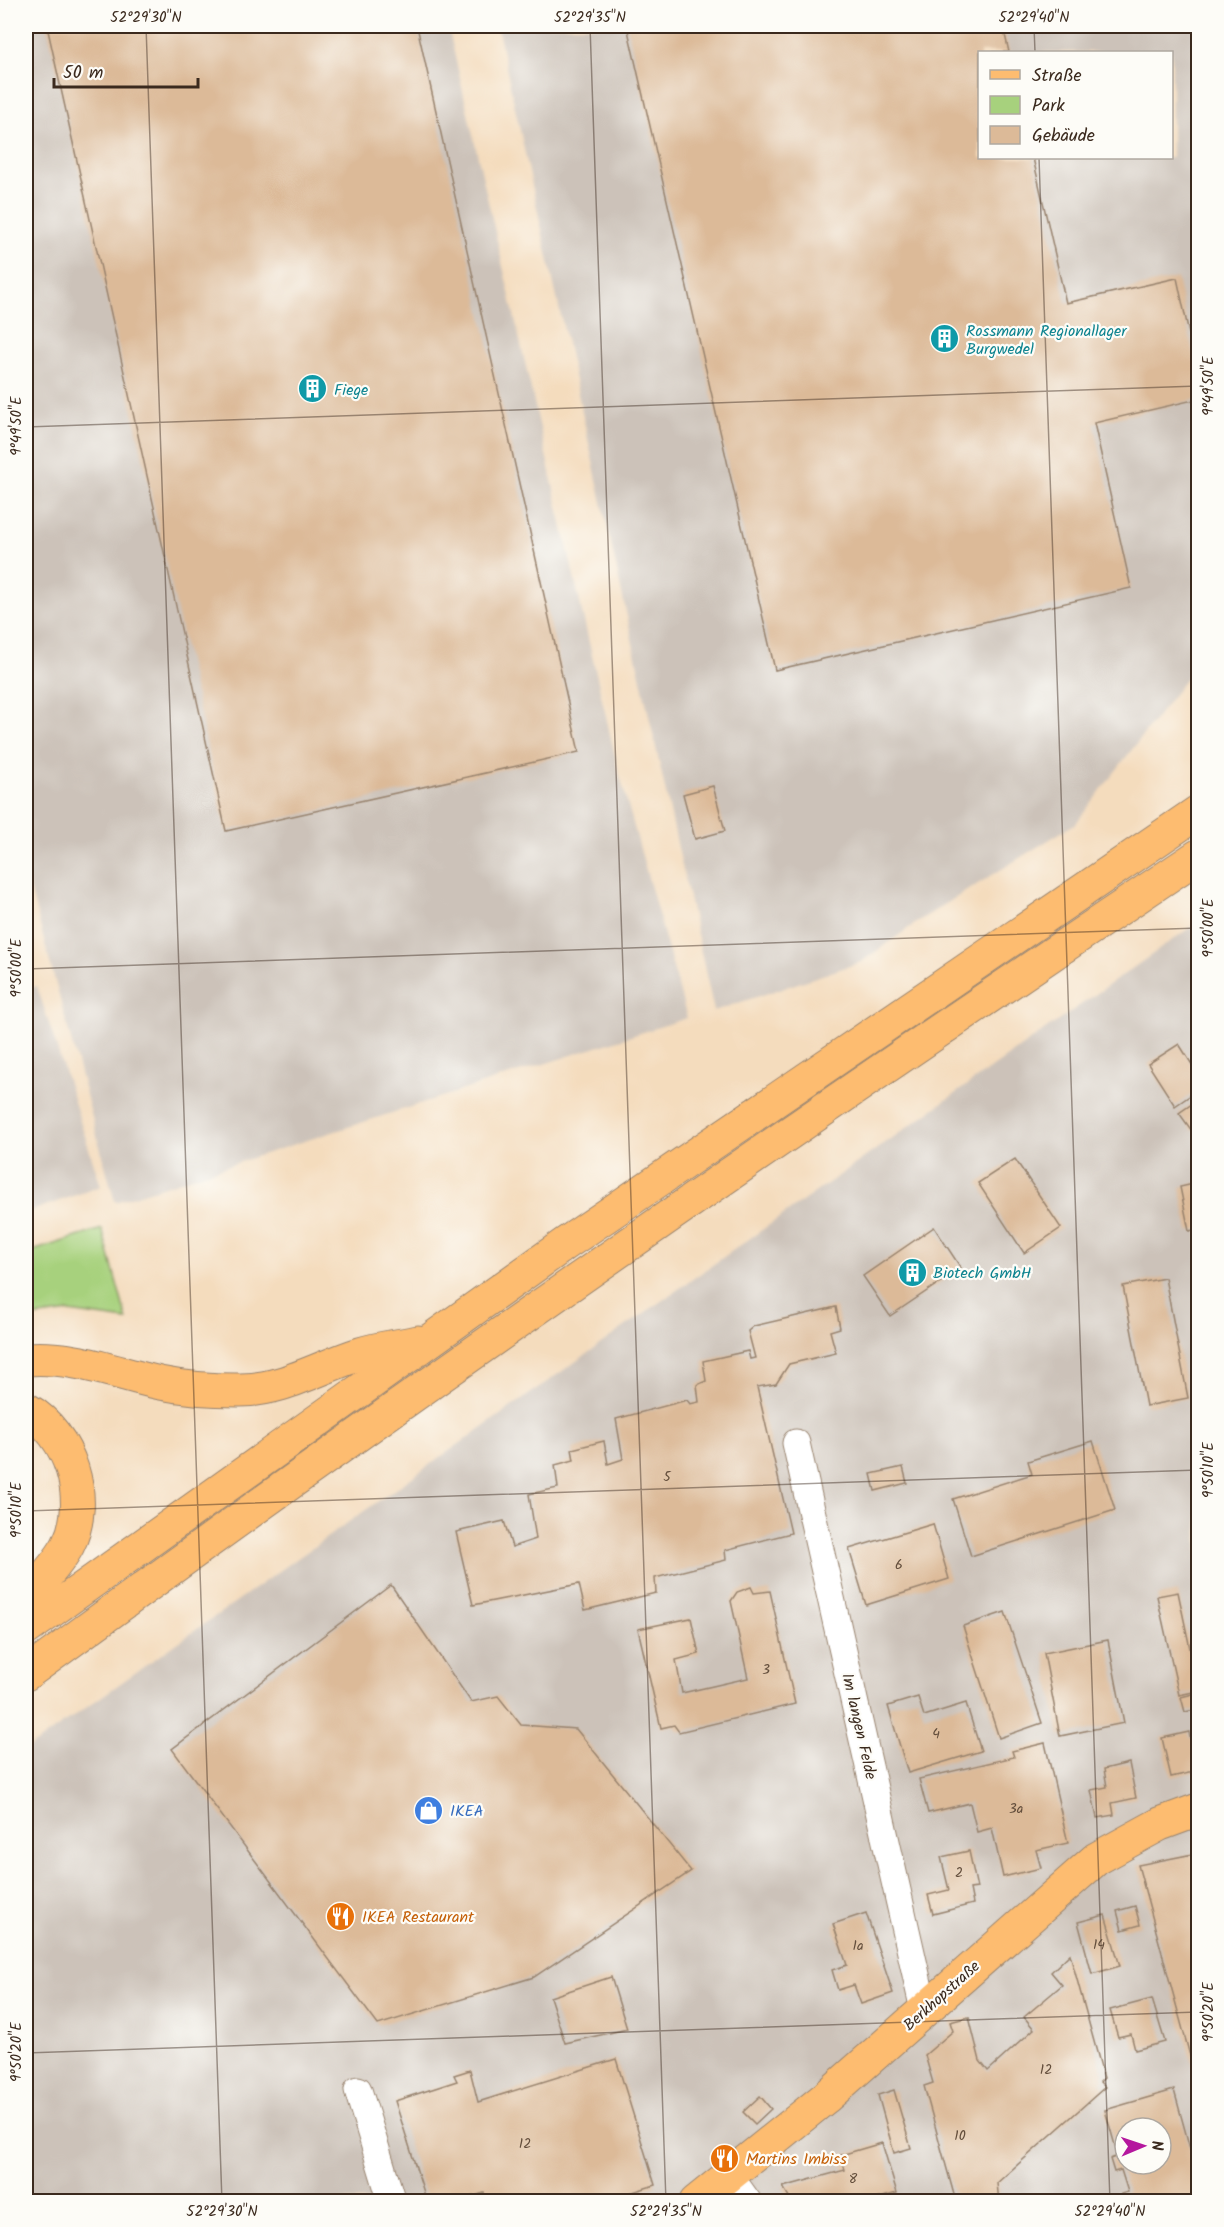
<svg xmlns="http://www.w3.org/2000/svg" width="1224" height="2227" font-family="Kalam,sans-serif">
<style>
.industrial{fill:#ccc2b9;fill-rule:evenodd}
.green{fill:#a7d17d;stroke:#717e4e;stroke-width:1.5}
.building{fill:#dcba98;fill-rule:evenodd}
.lines{fill:none;stroke-linecap:round;stroke-linejoin:round}
.minor-casing{stroke:#98836e;stroke-width:29}
.major-casing{stroke:#98836e;stroke-width:35}
.highway-casing{stroke:#98836e;stroke-width:35}
.minor{stroke:#fff;stroke-width:27}
.major{stroke:#fdbc70;stroke-width:33}
.highway{stroke:#fdbc70;stroke-width:33}
.ticks{fill:none;stroke:#3b2a1e;stroke-width:1.5;stroke-opacity:0.45}
.labels{text-anchor:middle;stroke-width:4.5;stroke-linejoin:round;paint-order:stroke}
.number-label{font-size:14px;fill:#634e3c}
.culture-label{font-size:16px;fill:#0d838f;stroke:#fdfcf7;text-anchor:start}
.street-label{font-size:16px;fill:#3b2a1e;stroke:#fdfcf7}
.shop-label{font-size:16px;fill:#366cbe;stroke:#fdfcf7;text-anchor:start}
.food-label{font-size:16px;fill:#c56008;stroke:#fdfcf7;text-anchor:start}
.neatline{fill:none;stroke:#3b2a1e;stroke-width:2}
.ticks-label{font-size:15px;text-anchor:middle;fill:#3b2a1e}
</style>
<rect width="100%" height="100%" fill="#fdfcf7"/>
<filter id="ink" filterUnits="userSpaceOnUse"><feTurbulence type="fractalNoise" baseFrequency=".0167" numOctaves="2"/><feDisplacementMap in="SourceGraphic" scale="12" xChannelSelector="R" yChannelSelector="G"/><feConvolveMatrix kernelMatrix="1 2 1 2 8 2 1 2 1" color-interpolation-filters="sRGB"/></filter>
<filter id="wash" filterUnits="userSpaceOnUse"><feTurbulence type="fractalNoise" baseFrequency=".008" numOctaves="4" result="noise"/><feDisplacementMap in="SourceGraphic" scale="24" xChannelSelector="R" yChannelSelector="G"/><feGaussianBlur stdDeviation="1.35" result="paint"/><feColorMatrix in="noise" values="0 0 0 0 0 0 0 0 0 0 0 0 0 0 0 0 0 1.4 0 .05"/><feComposite in="paint" operator="in"/></filter>
<g filter="url(#wash)">
<rect width="100%" height="100%" fill="#f4dcbd"/>
<g class="industrial">
<path d="M26 26H448L618 769 687 1018 115 1202 26 874Z"/>
<path d="M497 26H1198V663L1076 823 923 918 861 962 714 1011ZM980 52H1172V158H980Z"/>
<path d="M1198 922V2201H26V1750ZM1125 2128H1161V2164H1125Z"/>
<path d="M37 986 101 1186 26 1213V990Z"/>
</g>
<path class="green" d="M102 1229 127 1320 69 1312 26 1318V1253Z"/>
<g id="blocks">
<g class="building">
<path d="M47 26H417L579 752 226 831Z"/>
<path d="M627 26H1003L1009 52H980V158H1033L1066 303 1177 278 1198 375V399L1094 423 1131 588 775 670Z"/>
<path d="M713 786 725 831 695 839 683 794Z"/>
<path d="M1179 1044 1198 1074V1090L1175 1106 1148 1064Z"/>
<path d="M1192 1104 1198 1112V1126L1192 1131 1179 1113Z"/>
<path d="M1015 1159 1061 1228 1024 1253 978 1183Z"/>
<path d="M1198 1183V1229L1189 1231 1180 1187Z"/>
<path d="M934 1227 961 1268 890 1316 863 1276Z"/>
<path d="M1165 1278 1188 1398 1146 1406 1123 1286Z"/>
<path d="M836 1307 840 1328 830 1331 836 1353 789 1364 776 1384 757 1387 791 1533 725 1550 726 1560 655 1578 656 1593 585 1610 579 1584 473 1605 456 1532 504 1521 512 1547 536 1539 529 1494 558 1488 555 1465 574 1460 572 1449 604 1441 608 1464 623 1459 616 1419 687 1400 690 1404 699 1402 697 1385 706 1381 703 1361 748 1351 750 1359 755 1358 748 1331 754 1326Z"/>
<path d="M1093 1441 1115 1510 971 1556 953 1499 1032 1474 1028 1461Z"/>
<path d="M903 1467 907 1483 875 1491 871 1474Z"/>
<path d="M933 1524 949 1579 866 1605 849 1549Z"/>
<path d="M391 1585 471 1702 498 1696 521 1725 576 1729 691 1871 534 1977 378 2025 172 1749Z"/>
<path d="M751 1587 754 1593 770 1591 795 1704 679 1732 674 1725 661 1728 638 1629 691 1618 699 1654 676 1660 682 1693 748 1678 731 1601 737 1592Z"/>
<path d="M1178 1592 1198 1686V1691L1179 1695 1157 1596Z"/>
<path d="M1005 1612 1042 1723 999 1738 963 1626Z"/>
<path d="M1108 1640 1124 1723 1060 1736 1044 1653Z"/>
<path d="M1197 1693 1198 1709 1185 1712 1181 1697Z"/>
<path d="M918 1697 924 1716 966 1703 981 1751 908 1773 888 1706Z"/>
<path d="M1189 1732 1190 1738 1198 1736V1771L1171 1777 1162 1738Z"/>
<path d="M1045 1743 1068 1843 1036 1850 1041 1868 1003 1877 992 1828 977 1832 970 1803 928 1813 919 1779 1014 1757 1012 1751Z"/>
<path d="M1129 1763 1136 1798 1112 1803 1114 1815 1097 1818 1091 1790 1107 1787 1104 1769Z"/>
<path d="M969 1851 977 1888 970 1889 973 1904 933 1914 928 1895 949 1890 941 1857Z"/>
<path d="M1198 1853V2085L1138 1865Z"/>
<path d="M1135 1906 1140 1925 1122 1930 1117 1911Z"/>
<path d="M866 1913 893 1993 861 2004 854 1985 838 1990 832 1970 847 1965 833 1924Z"/>
<path d="M1105 1915 1120 1966 1092 1974 1078 1922Z"/>
<path d="M1070 1954 1104 2078 1100 2082 1105 2087 997 2183 999 2202H956L924 2086 933 2083 925 2055 953 2031 950 2022 969 2017 980 2061 988 2071 1034 2029 1024 2017 1062 1985 1051 1972Z"/>
<path d="M611 1977 627 2029 565 2043 550 1997Z"/>
<path d="M1152 1999 1165 2042 1135 2050 1131 2034 1118 2037 1110 2010Z"/>
<path d="M616 2059 655 2185 620 2196 622 2202H486L484 2193 455 2202H427L395 2101 457 2081 454 2075 470 2070 478 2102Z"/>
<path d="M894 2090 911 2148 894 2153 878 2095Z"/>
<path d="M1174 2090 1198 2178V2199L1189 2202H1123L1121 2194 1128 2192 1121 2170 1114 2172 1110 2159 1118 2156 1105 2110ZM1125 2128H1161V2164H1125Z"/>
<path d="M760 2096 771 2109 755 2124 743 2112Z"/>
<path d="M882 2143 897 2193 865 2202H792L783 2187 845 2170 841 2155Z"/>
</g>
</g>
</g>
<g filter="url(#ink)">
<use href="#blocks" fill-opacity="0" stroke="#98836e" stroke-width="1.5"/>
<g class="lines">
<defs>
<g id="minor">
<path d="M796 1443 924 2010"/>
<path d="M358 2090 392 2202"/>
<path d="M730 2177 748 2202"/>
</g>
<path id="major" d="M696 2202 825 2098 1096 1859 1160 1824 1198 1810"/>
<g id="highway">
<path d="M26 1359C73 1355 115 1373 160 1383 184 1388 213 1390 238 1390 282 1391 319 1367 360 1354 378 1348 399 1346 418 1342"/>
<path d="M26 1409C70 1434 91 1499 68 1545 57 1566 40 1581 26 1599"/>
<path d="M26 1629 565 1244 1198 812"/>
<path d="M26 1674C410 1393 802 1121 1198 856"/>
</g>
</defs>
<use href="#minor" class="minor-casing"/>
<use href="#major" class="major-casing"/>
<use href="#highway" class="highway-casing"/>
<use href="#minor" class="minor"/>
<use href="#major" class="major"/>
<use href="#highway" class="highway"/>
</g>
</g>
<path class="ticks" d="M146 26 222 2202M590 26 666 2202M1034 26 1035 52M1039 158 1110 2202M26 427 1198 386M26 969 1198 928M26 1511 1198 1470M26 2053 1198 2012"/>
<defs>
<symbol id="building-disc" viewBox="-11 -11 22 22"><circle r="9.5" fill="#0f9aa8" stroke="#fdfcf7"/><path d="M-4-6H4V6H1V3H-1V6H-4ZM-2.5-4.3h1.7v1.8h-1.7ZM.8-4.3h1.7v1.8H.8ZM-2.5-1h1.7V.8h-1.7ZM.8-1h1.7V.8H.8Z" fill="#fff"/></symbol>
<symbol id="shop-disc" viewBox="-11 -11 22 22"><circle r="9.5" fill="#3f7fe0" stroke="#fdfcf7"/><path d="M-5-2.5h2.3a2.7 3.5 0 0 1 5.4 0H5L5.5 6h-11ZM-1.5-2.5h3a1.5 2.3 0 0 0-3 0Z" fill="#fff"/></symbol>
<symbol id="restaurant-disc" viewBox="-11 -11 22 22"><circle r="9.5" fill="#e8710a" stroke="#fdfcf7"/><path d="M-5-6h1v4h1v-4h1v4h1v-4h1v5L-1.5 .5V6h-2V.5L-5-1ZM5-6V6H3V1.5H1.5Q1.5-4 5-6Z" fill="#fff"/></symbol>
</defs>
<g fill-rule="evenodd">
<use href="#building-disc" x="928" y="322" width="33" height="33"/>
<use href="#building-disc" x="296" y="372" width="33" height="33"/>
<use href="#building-disc" x="896" y="1256" width="33" height="33"/>
<use href="#shop-disc" x="412" y="1794" width="33" height="33"/>
<use href="#restaurant-disc" x="324" y="1900" width="33" height="33"/>
<use href="#restaurant-disc" x="708" y="2142" width="33" height="33"/>
</g>
<g class="labels">
<g class="number-label">
<text x="667" y="1481">5</text>
<text x="899" y="1569">6</text>
<text x="766" y="1674">3</text>
<text x="936" y="1738">4</text>
<text x="1016" y="1813">3a</text>
<text x="959" y="1877">2</text>
<text x="1099" y="1949">14</text>
<text x="858" y="1950">1a</text>
<text x="1046" y="2074">12</text>
<text x="960" y="2140">10</text>
<text x="525" y="2148">12</text>
<text x="853" y="2183">8</text>
</g>
<g class="culture-label">
<text x="966" y="336">Rossmann Regionallager<tspan x="966" dy="18">Burgwedel</tspan></text>
<text x="334" y="395">Fiege</text>
<text x="933" y="1278">Biotech GmbH</text>
</g>
<g class="street-label">
<text transform="translate(860 1726) rotate(77)" y="6">Im langen Felde</text>
<text transform="translate(941 1995) rotate(-42)" y="6">Berkhopstraße</text>
</g>
<g class="shop-label">
<text x="450" y="1816">IKEA</text>
</g>
<g class="food-label">
<text x="362" y="1922">IKEA Restaurant</text>
<text x="746" y="2164">Martins Imbiss</text>
</g>
</g>
<rect width="1224" height="2227" fill="none" stroke="#fdfcf7" stroke-width="66"/>
<rect x="978" y="51" width="195" height="108" fill="#fdfcf7" stroke="#afa8a0" stroke-width="1.5"/>
<rect x="990" y="70" width="30" height="9" fill="#fdbc70" stroke="#afa8a0" stroke-width="1.5"/>
<text x="1032" y="81" font-size="18" fill="#3b2a1e">Straße</text>
<rect x="990" y="96" width="30" height="18" fill="#a7d17d" stroke="#afa8a0" stroke-width="1.5"/>
<text x="1032" y="111" font-size="18" fill="#3b2a1e">Park</text>
<rect x="990" y="126" width="30" height="18" fill="#dcba98" stroke="#afa8a0" stroke-width="1.5"/>
<text x="1032" y="141" font-size="18" fill="#3b2a1e">Gebäude</text>
<g transform="translate(1143 2146) rotate(88)"><circle r="28" fill="#fdfcf7" stroke="#afa8a0" stroke-width="1.5"/>
<path d="M0-4.5L10 22L0 15L-10 22Z" fill="#b5179e"/>
<text y="-9" font-size="16" font-weight="bold" text-anchor="middle" fill="#3b2a1e">N</text>
</g>
<path d="M54 78v9h144v-9" fill="none" stroke="#3b2a1e" stroke-width="3"/>
<text x="63" y="78" font-size="18" fill="#3b2a1e" stroke="#fdfcf7" stroke-width="4.5" paint-order="stroke">50 m</text>
<rect x="33" y="33" width="1158" height="2161" class="neatline"/>
<g class="ticks-label">
<text x="146" y="22">52°29'30"N</text>
<text x="590" y="22">52°29'35"N</text>
<text x="1034" y="22">52°29'40"N</text>
<text transform="translate(1208 386) rotate(-90)" y="5">9°49'50"E</text>
<text transform="translate(16 426) rotate(-90)" y="5">9°49'50"E</text>
<text transform="translate(1208 928) rotate(-90)" y="5">9°50'00"E</text>
<text transform="translate(16 968) rotate(-90)" y="5">9°50'00"E</text>
<text transform="translate(1208 1470) rotate(-90)" y="5">9°50'10"E</text>
<text transform="translate(16 1510) rotate(-90)" y="5">9°50'10"E</text>
<text transform="translate(1208 2012) rotate(-90)" y="5">9°50'20"E</text>
<text transform="translate(16 2052) rotate(-90)" y="5">9°50'20"E</text>
<text x="222" y="2216">52°29'30"N</text>
<text x="666" y="2216">52°29'35"N</text>
<text x="1110" y="2216">52°29'40"N</text>
</g>
</svg>
